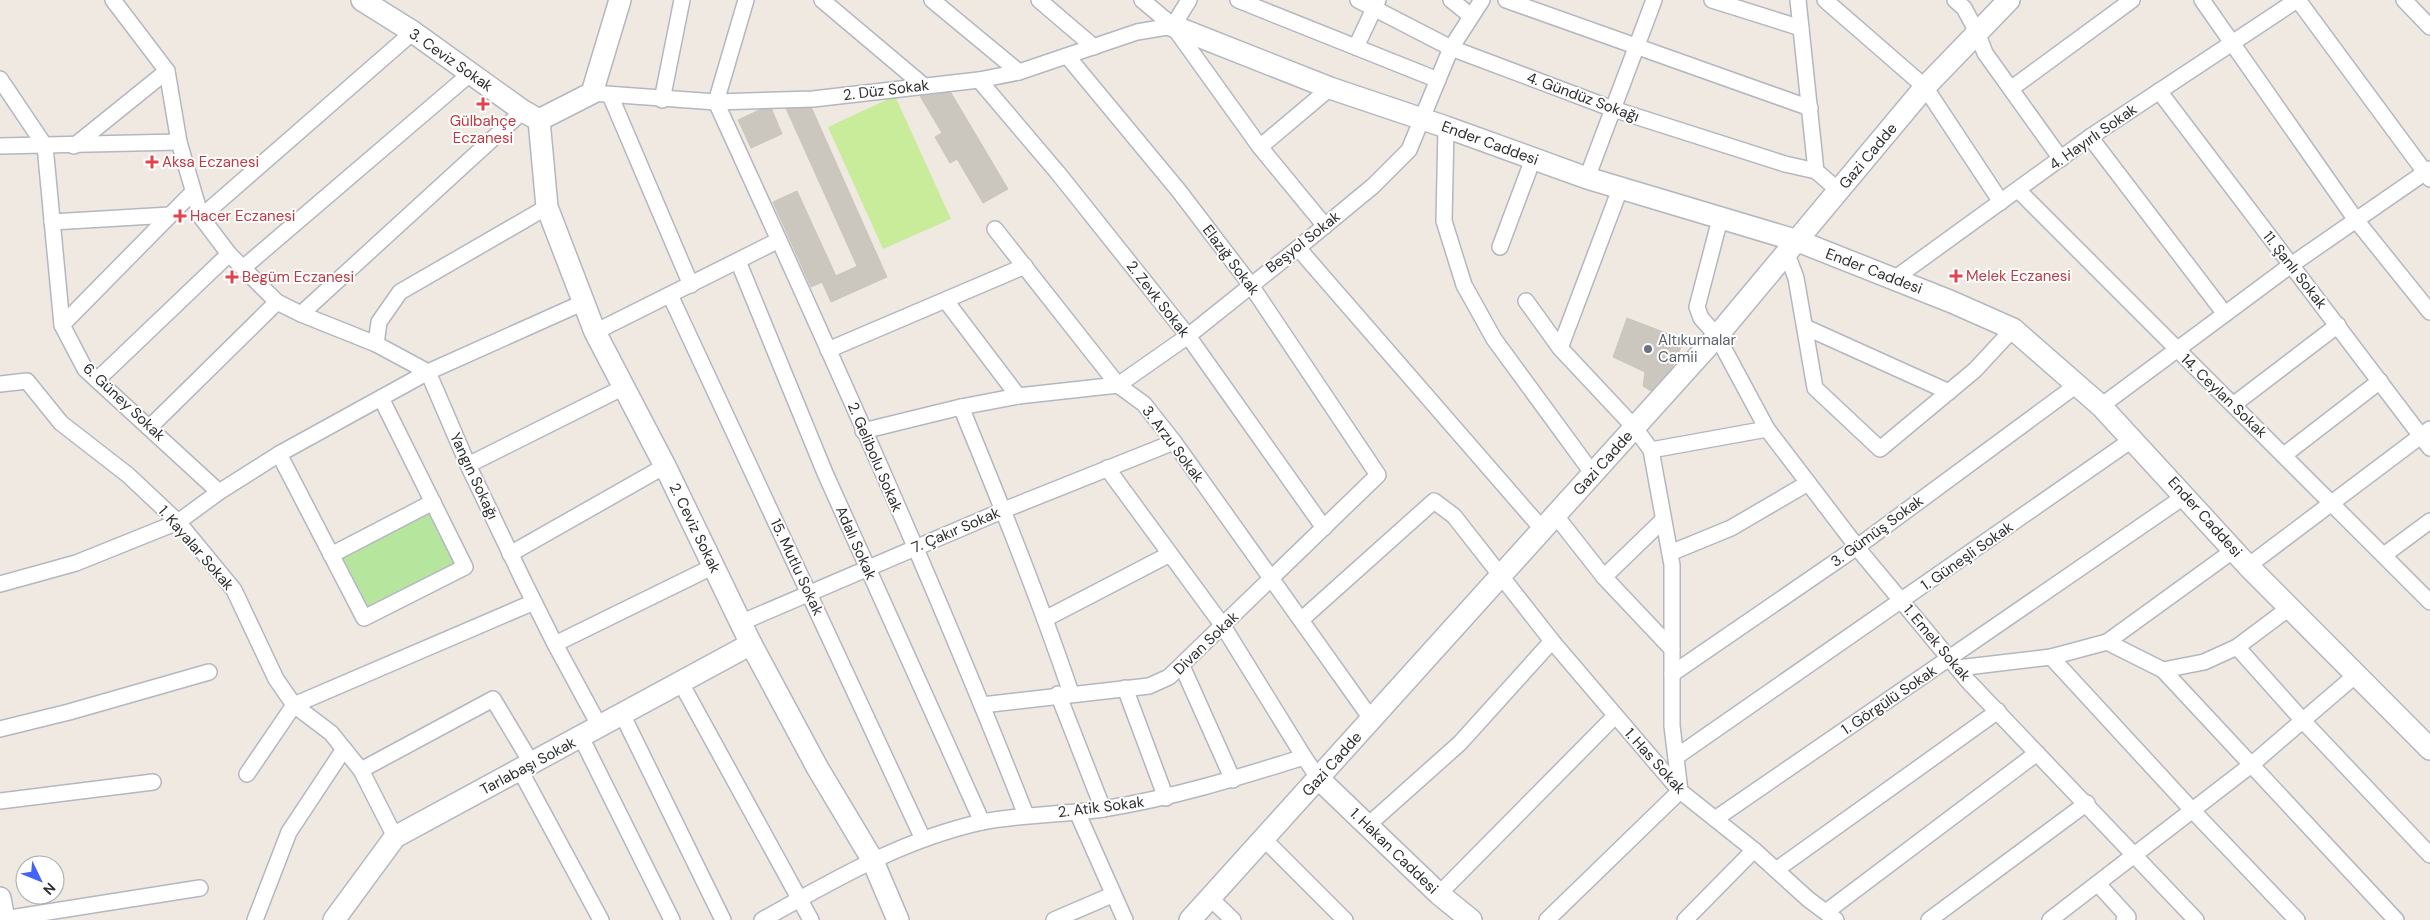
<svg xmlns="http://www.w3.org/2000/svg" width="2430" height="920" font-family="'DM Sans',sans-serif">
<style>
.green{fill:#b6e59e}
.pitch{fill:#c9ec9a}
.building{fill:#cbc7bf;stroke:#cbc5ba}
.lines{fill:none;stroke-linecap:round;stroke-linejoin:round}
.street-casing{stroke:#b4b7c1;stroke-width:18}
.secondary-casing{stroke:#b4b7c1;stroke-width:24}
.street{stroke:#fff;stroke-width:15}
.secondary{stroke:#fff;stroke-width:21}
.health-dot{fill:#e0444e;stroke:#fff;stroke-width:2}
.worship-dot{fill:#6b7280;stroke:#fff;stroke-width:2}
.labels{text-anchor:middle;stroke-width:4;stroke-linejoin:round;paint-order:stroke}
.street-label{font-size:15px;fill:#2e2e2e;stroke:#fff}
.health-label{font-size:15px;fill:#be3a42;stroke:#fff;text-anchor:start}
.worship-label{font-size:15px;fill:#5b616d;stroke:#fff;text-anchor:start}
</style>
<rect width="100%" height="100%" fill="#efe9e1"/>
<path class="green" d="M431 510 456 564 369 609 342 556Z"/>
<path class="pitch" d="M895 96 951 219 883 249 828 127Z"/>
<g class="building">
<path d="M947 86 1008 189 983 203 957 159 950 163 935 137 942 133 917 91Z"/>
<path d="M808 100 878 257 857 266 784 104Z"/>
<path d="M770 105 782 134 751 148 738 120Z"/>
<path d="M797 191 836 276 811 287 773 202Z"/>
<path d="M878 257 887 277 831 302 822 282Z"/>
<path d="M1627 318 1684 340 1672 368 1651 391 1643 386 1645 372 1613 357Z"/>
</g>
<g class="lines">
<defs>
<g id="street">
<path d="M113 0 167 71 179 142 201 217 229 254 277 302 301 314 376 344 428 372 468 465 524 582 555 644 600 727"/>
<path d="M746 0 716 102C824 338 931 574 1026 815"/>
<path d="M822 0 924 86"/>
<path d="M932 0 1019 72"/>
<path d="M1039 0 1094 47"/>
<path d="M1142 0 1173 26 1260 147 1325 226"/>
<path d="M1238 0 1438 80"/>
<path d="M1358 0 1451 48 1613 109 1785 164 1816 171"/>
<path d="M1451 0 1471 16"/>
<path d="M1506 0 1810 108"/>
<path d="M1712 0 1801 28"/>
<path d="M1798 0 1816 171 1839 191"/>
<path d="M1825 0 1925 87 2001 202"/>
<path d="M1955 0 1964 8 1977 32 1985 53 2061 159"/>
<path d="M2202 0 2356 220 2430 312"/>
<path d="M2298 0 2430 179"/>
<path d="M2404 0 2430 27"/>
<path d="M1173 26 1189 0"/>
<path d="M1356 47 1378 0"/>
<path d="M0 79 45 146 62 325 85 369 219 492"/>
<path d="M979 80 1058 173 1188 336 1324 528"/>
<path d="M2012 88 2132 0"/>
<path d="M2159 91 2430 448"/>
<path d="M592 93 716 102 813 99 979 80 1019 72 1137 32 1173 26"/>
<path d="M610 95 691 285"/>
<path d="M662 100 682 0"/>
<path d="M1446 127 1444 221 1464 285 1494 339 1593 474"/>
<path d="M2090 137 2225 314"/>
<path d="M0 146 179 142"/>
<path d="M74 146 167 71"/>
<path d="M1260 147 1330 88"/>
<path d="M1587 178 1654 0"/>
<path d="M2018 190 2430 602"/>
<path d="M201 217 413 32"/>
<path d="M1720 219 1697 307 1701 318 1717 336 1767 429 1864 556 1968 681 2196 920"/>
<path d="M52 222 170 215"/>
<path d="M995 229 1118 385 1188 336 1298 248 1373 186 1409 150 1451 48 1482 0"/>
<path d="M1500 247 1533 159"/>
<path d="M1298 248 1543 530"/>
<path d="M1787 254 1796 278 1815 388 1880 449 1975 370 2013 329"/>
<path d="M738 261 825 473 982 822"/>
<path d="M243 268 471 73"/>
<path d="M1894 279 2090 137 2297 0"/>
<path d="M670 295 923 839"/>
<path d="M946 301 1018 396"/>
<path d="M1526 301 1560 348"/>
<path d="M301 314 523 111"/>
<path d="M62 325 193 192"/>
<path d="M1805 327 1949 392"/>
<path d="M595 332 779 240"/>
<path d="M376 344 379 322 400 292 547 207"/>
<path d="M828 350 1025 266"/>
<path d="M97 380 229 254"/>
<path d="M0 384 27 381 61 423 128 475 178 522 234 590 276 679 294 705 331 733 361 770 395 837"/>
<path d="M2233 405 2338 325"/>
<path d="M2101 406 2291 265 2430 169"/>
<path d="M961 407C1000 502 1038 596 1071 693"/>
<path d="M150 427 277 302"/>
<path d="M863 431 961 407 1018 396 1118 385 1144 404 1174 442 1372 720"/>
<path d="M1651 450 1767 429"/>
<path d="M279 454 364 618 465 567 381 398"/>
<path d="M2284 455 2380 381"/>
<path d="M468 465 624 387"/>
<path d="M1107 468 1223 626 1304 757"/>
<path d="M1556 516 1604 577 1672 649"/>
<path d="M1670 553 1731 528 1808 483"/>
<path d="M510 554 665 466"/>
<path d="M331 555 433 502"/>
<path d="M2384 555 2430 521"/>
<path d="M2248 566 2430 429"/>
<path d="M1604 577 1663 520"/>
<path d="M0 584 76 563 178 522 219 492 279 454 428 372 582 303"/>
<path d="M1045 619 1170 554"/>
<path d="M1301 620 1434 501 1454 516 1552 641 1680 791 1754 850 1808 899 1836 920"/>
<path d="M740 623 1004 510 1174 442"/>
<path d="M2107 642 2234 550"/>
<path d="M555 644 714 566"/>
<path d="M2237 647 2304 722 2430 855"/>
<path d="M2051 657 2192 810 2297 920"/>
<path d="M1182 666 1233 780"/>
<path d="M1958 668 2051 657 2107 642 2163 670 2204 662 2237 647 2289 608"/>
<path d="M2163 670 2396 920"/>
<path d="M1672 674 1857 547 2078 384"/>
<path d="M681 683 811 920"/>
<path d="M1125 688 1166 798"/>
<path d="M1058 694 1103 809"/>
<path d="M982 705 1149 686 1169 677 1378 475 1250 284 1179 191 1068 57"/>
<path d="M623 716 723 920"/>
<path d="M0 729 69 712 209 672"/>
<path d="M581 737 672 920"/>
<path d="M1676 757 2133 439"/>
<path d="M361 770 493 699 532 764"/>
<path d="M520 770 601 920"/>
<path d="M247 774 294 705 534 602"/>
<path d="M0 801 153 782"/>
<path d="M1077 812 1125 920"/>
<path d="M1715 819 2185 496"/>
<path d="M1367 826 1460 743 1552 641"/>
<path d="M1264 839 1345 920"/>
<path d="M1776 870 1998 711"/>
<path d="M2098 884 2128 917 2124 920"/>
<path d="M1439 894 1615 716"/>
<path d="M1210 898 1233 920"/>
<path d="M1826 912 2037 753"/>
<path d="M4 919 200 888"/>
<path d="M255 920 289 832 344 749"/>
<path d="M762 920C834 880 901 840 982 822 1022 814 1062 815 1103 809 1172 798 1237 778 1304 757L1319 779"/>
<path d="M1054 920 1112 895"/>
<path d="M1547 920 1680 791 1672 726V565L1651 450 1635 428 1560 348 1620 189"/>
<path d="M1685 920 1754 850"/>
<path d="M1929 920 2087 803"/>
<path d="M2050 920 2251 765 2357 674"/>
</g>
<g id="secondary">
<path d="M362 0 413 32 523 111 539 120"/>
<path d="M1173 26 1330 88 1446 127 1587 178 1798 241 1952 302 2013 329 2101 406 2248 566 2430 749"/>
<path d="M539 120 547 207 595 332 665 466 751 644 817 767 872 859 898 920"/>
<path d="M539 120 592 93 620 0"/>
<path d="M1319 779 1439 894 1471 920"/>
<path d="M0 898 4 920"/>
<path d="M334 920 395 837 751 644"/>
<path d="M1190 920 1717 336 1925 87 2009 0"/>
</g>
</defs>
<use href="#street" class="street-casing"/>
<use href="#secondary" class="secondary-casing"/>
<use href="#street" class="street"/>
<use href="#secondary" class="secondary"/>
</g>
<g class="health-dot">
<path d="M480.5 96.5h5v5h5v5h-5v5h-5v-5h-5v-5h5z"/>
<path d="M149.5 154.5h5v5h5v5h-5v5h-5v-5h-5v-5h5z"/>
<path d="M177.5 208.5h5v5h5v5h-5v5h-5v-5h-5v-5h5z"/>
<path d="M1953.5 268.5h5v5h5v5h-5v5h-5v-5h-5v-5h5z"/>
<path d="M229.5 269.5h5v5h5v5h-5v5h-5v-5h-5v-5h5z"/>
</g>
<circle class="worship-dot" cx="1648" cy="349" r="5"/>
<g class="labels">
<g class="street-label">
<text transform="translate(451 60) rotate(35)" y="5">3. Ceviz Sokak</text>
<text transform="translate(886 90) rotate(-7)" y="5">2. Düz Sokak</text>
<text transform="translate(1583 97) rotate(20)" y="5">4. Gündüz Sokağı</text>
<text transform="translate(2093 137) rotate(-35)" y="5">4. Hayırlı Sokak</text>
<text transform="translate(1490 143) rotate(20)" y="5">Ender Caddesi</text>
<text transform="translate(1868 156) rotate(-50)" y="5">Gazi Cadde</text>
<text transform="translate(1303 242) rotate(-38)" y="5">Beşyol Sokak</text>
<text transform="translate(1231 260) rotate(53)" y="5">Elazığ Sokak</text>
<text transform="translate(2295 270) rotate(52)" y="5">11. Şanlı Sokak</text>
<text transform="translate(1874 271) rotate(21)" y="5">Ender Caddesi</text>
<text transform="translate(1158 299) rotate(52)" y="5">2. Zevk Sokak</text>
<text transform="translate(2224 396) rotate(44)" y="5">14. Ceylan Sokak</text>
<text transform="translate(124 402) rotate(43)" y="5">6. Güney Sokak</text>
<text transform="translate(1173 444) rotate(53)" y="5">3. Arzu Sokak</text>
<text transform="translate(875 457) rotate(67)" y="5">2. Gelibolu Sokak</text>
<text transform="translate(1603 463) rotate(-48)" y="5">Gazi Cadde</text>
<text transform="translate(474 476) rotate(65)" y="5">Yangın Sokağı</text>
<text transform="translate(2205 517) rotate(48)" y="5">Ender Caddesi</text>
<text transform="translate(695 528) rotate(64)" y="5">2. Ceviz Sokak</text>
<text transform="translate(956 530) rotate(-23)" y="5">7. Çakır Sokak</text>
<text transform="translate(1877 531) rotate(-36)" y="5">3. Gümüş Sokak</text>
<text transform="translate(856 543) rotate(66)" y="5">Adalı Sokak</text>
<text transform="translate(196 548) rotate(49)" y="5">1. Kayalar Sokak</text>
<text transform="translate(1967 556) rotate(-35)" y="5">1. Güneşli Sokak</text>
<text transform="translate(797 567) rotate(65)" y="5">15. Mutlu Sokak</text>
<text transform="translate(1206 643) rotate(-44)" y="5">Divan Sokak</text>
<text transform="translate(1937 643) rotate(50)" y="5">1. Emek Sokak</text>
<text transform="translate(1889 700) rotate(-34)" y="5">1. Görgülü Sokak</text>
<text transform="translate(1655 761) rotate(48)" y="5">1. Has Sokak</text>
<text transform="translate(1332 764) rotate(-48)" y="5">Gazi Cadde</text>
<text transform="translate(528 766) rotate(-28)" y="5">Tarlabaşı Sokak</text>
<text transform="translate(1101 807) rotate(-7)" y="5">2. Atik Sokak</text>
<text transform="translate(1394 851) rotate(44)" y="5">1. Hakan Caddesi</text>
</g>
<g class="health-label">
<text x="483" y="126" text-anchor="middle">Gülbahçe<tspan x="483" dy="17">Eczanesi</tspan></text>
<text x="162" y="167">Aksa Eczanesi</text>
<text x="190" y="221">Hacer Eczanesi</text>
<text x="1966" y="281">Melek Eczanesi</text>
<text x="242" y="282">Begüm Eczanesi</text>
</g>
<g class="worship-label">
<text x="1658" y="345">Altıkurnalar<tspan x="1658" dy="17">Camii</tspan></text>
</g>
</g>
<g transform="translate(40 880) rotate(133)"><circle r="24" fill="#ffffff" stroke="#ababab"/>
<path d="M0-4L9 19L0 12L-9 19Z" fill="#4264fb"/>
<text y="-8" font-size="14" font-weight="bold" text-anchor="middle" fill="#2e2e2e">N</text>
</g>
</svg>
